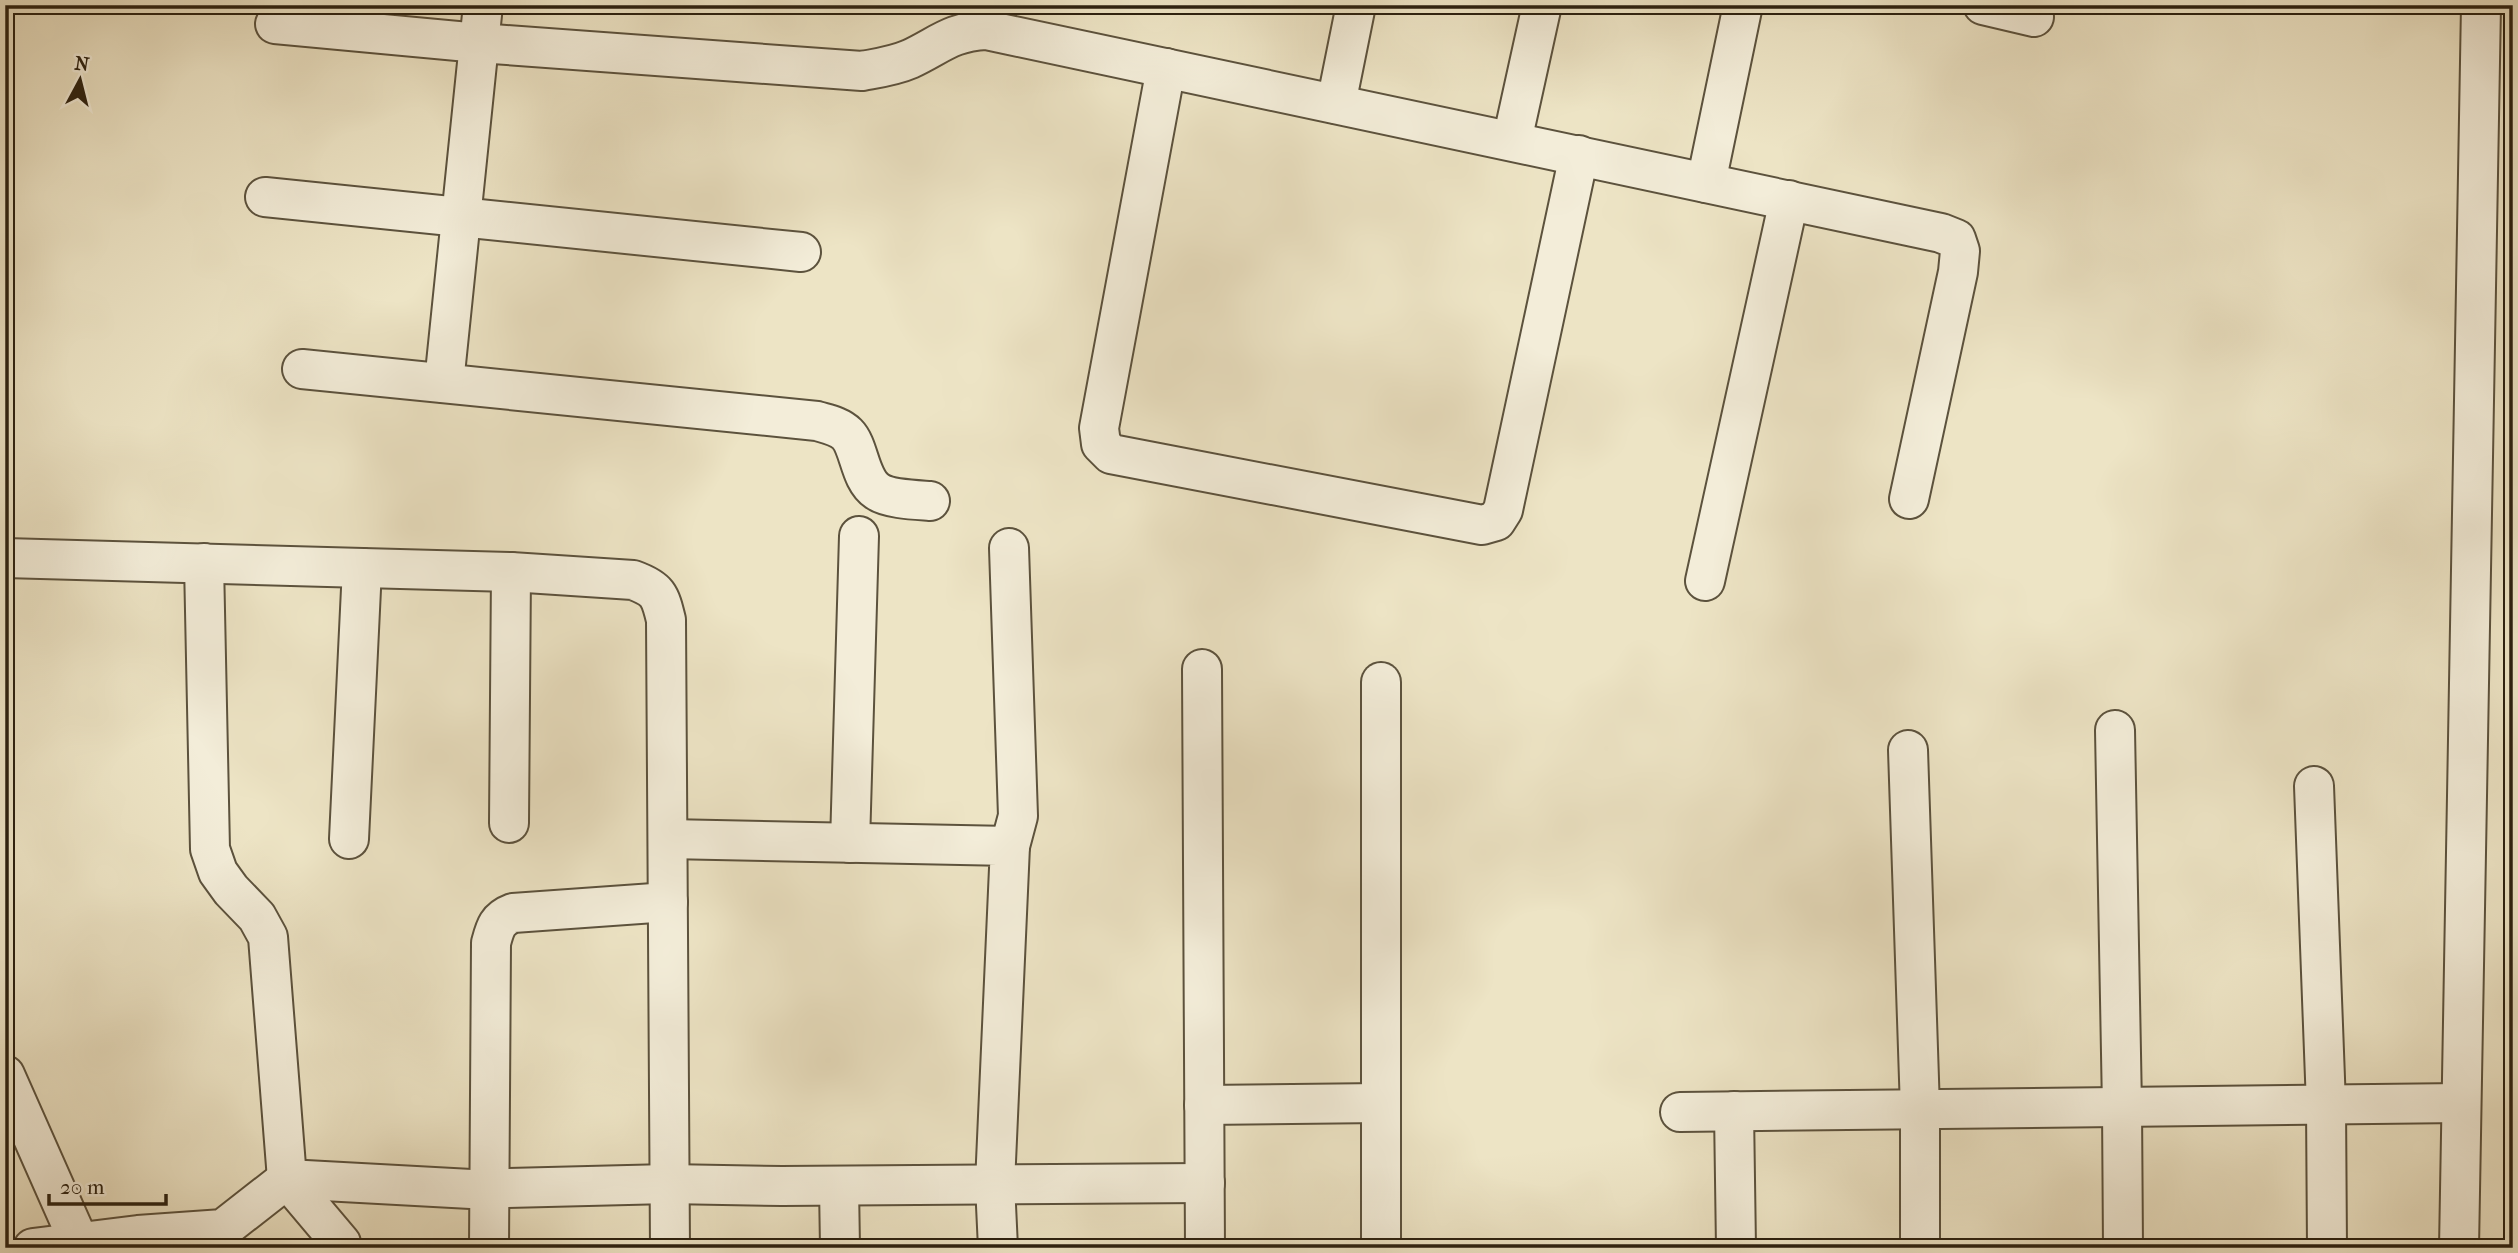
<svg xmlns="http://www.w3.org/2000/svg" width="2518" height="1253" font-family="'IM FELL French Canon',serif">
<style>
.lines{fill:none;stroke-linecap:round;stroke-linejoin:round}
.minor-casing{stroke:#5c523d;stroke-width:42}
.minor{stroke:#f3edd9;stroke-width:38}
</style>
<rect width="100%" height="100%" fill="#ede4c5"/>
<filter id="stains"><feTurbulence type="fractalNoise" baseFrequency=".00286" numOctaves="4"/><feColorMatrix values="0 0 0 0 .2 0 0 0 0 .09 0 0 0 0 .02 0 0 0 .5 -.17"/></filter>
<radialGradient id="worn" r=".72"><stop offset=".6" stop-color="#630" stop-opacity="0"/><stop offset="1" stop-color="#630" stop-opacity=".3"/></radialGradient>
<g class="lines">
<defs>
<g id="minor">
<path d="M1983 5 2034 17"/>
<path d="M275 24 479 43 862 71C878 68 894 66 910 59 940 45 950 32 986 30L1941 233 1956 239 1960 251 1958 272 1909 499"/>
<path d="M1166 68 1099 428 1101 444 1111 454 1482 525 1496 521 1503 510 1579 155"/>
<path d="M1336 104 1356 5"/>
<path d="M1512 141 1542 5"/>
<path d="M1706 183 1743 5"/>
<path d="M265 197 801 252"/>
<path d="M302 369 817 421C827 424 839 426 847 434 860 447 859 479 877 491 888 499 917 500 930 501"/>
<path d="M444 383 483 5"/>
<path d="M1009 548 1018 816 1010 846"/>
<path d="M5 558 511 572 633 580C658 589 660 595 666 620L670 1248"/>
<path d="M204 563 210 849 218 872 231 890 257 917 268 937 287 1179 341 1243 336 1248"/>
<path d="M1705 581 1789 200"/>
<path d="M1202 669 1205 1248"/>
<path d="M2115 730 2122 1107 2123 1248"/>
<path d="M1908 750 1920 1109V1248"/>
<path d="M2314 786 2326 1105 2327 1248"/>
<path d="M509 823 511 572"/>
<path d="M349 839 362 568"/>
<path d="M668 839 1010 846 995 1184 998 1248"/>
<path d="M850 843 859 536"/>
<path d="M5 1075 79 1242"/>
<path d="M1204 1105 1381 1103"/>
<path d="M1734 1111 1736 1248"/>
<path d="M1680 1112 2461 1103"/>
<path d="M839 1186 840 1248"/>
<path d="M33 1248 138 1235 223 1229 287 1179 471 1189 668 1184 782 1186 1205 1183"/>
<path d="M489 1248 491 943C495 928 497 919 513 913L668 902"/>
<path d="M1381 1248V682"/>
<path d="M2459 1248 2481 5"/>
</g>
</defs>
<use href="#minor" class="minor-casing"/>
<use href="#minor" class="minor"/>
</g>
<rect width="2518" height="1253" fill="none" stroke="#ede4c5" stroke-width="28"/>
<rect x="7" y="7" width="2504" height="1239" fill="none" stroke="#2c2110" stroke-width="3.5"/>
<rect x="14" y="14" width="2490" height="1225" fill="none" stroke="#2c2110" stroke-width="2"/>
<g transform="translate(80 80) rotate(7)" stroke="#f3edd9" stroke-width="5" paint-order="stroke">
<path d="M0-5L12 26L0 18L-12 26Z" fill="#2c2110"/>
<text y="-10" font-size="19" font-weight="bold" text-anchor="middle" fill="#2c2110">N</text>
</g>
<path d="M49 1194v10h117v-10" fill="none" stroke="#2c2110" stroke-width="3.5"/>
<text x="60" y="1194" font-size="21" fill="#2c2110" stroke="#f3edd9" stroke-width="5" paint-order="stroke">20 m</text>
<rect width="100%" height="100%" filter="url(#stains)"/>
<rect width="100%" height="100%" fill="url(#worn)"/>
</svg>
